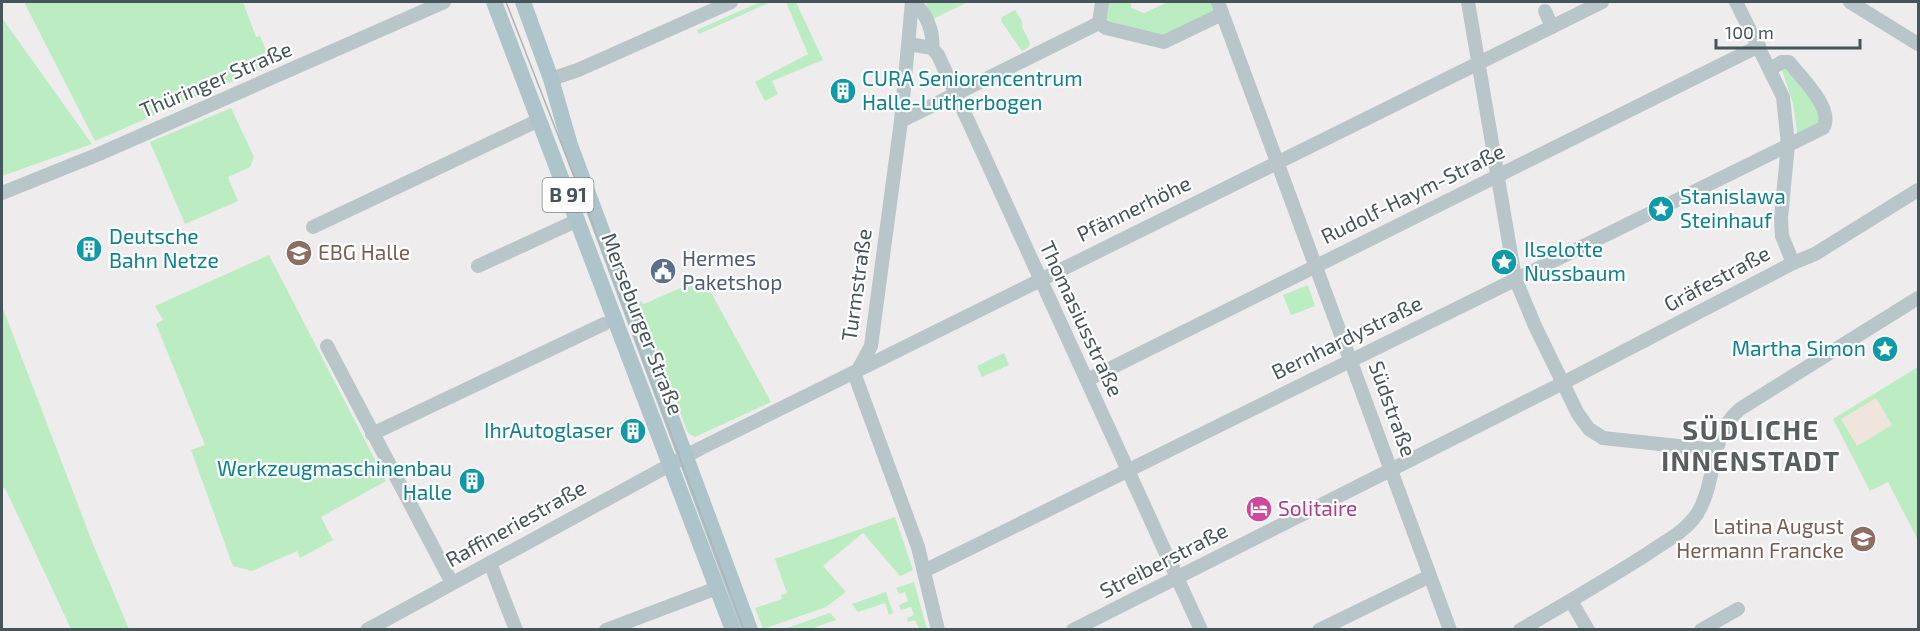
<svg xmlns="http://www.w3.org/2000/svg" width="1920" height="631" font-family="'Exo 2',sans-serif">
<style>
.green{fill:#bcecc1}
.sand{fill:#f0e5dd}
.lines{fill:none;stroke-linecap:round;stroke-linejoin:round}
.minor{stroke:#b8c5c9;stroke-width:14}
.major{stroke:#adc4cb;stroke-width:16}
.tram{stroke:#afb4b7;stroke-width:1.5}
.labels{text-anchor:middle;stroke-width:4.5;stroke-linejoin:round;paint-order:stroke}
.shield{fill:#fff;stroke:#7e888b;stroke-width:1.5}
.shield-label{font-size:20px;font-weight:bold;fill:#465559}
.culture-label{font-size:21px;fill:#0d838f;stroke:#fff;text-anchor:start}
.street-label{font-size:21px;fill:#465559;stroke:#fff}
.education-label{font-size:21px;fill:#785e54;stroke:#fff;text-anchor:start}
.service-label{font-size:21px;fill:#4e5e75;stroke:#fff;text-anchor:start}
.hotel-label{font-size:21px;fill:#b23c85;stroke:#fff;text-anchor:start}
.district-label{font-size:27px;font-weight:bold;letter-spacing:1.5px;fill:#595f61;stroke:#fff}
</style>
<rect width="100%" height="100%" fill="#efeced"/>
<g class="green">
<path d="M24 2H243L256 37 260 36 272 64 95 141Z"/>
<path d="M760 2H771L699 34 697 30Z"/>
<path d="M786 2H796L823 60 772 81 778 94 765 101 755 82 808 54Z"/>
<path d="M925 2H968L933 19Z"/>
<path d="M1107 2H1131V8L1144 13 1168 2H1211L1216 13 1167 37 1110 23 1104 16Z"/>
<path d="M1015 10 1022 21V27L1030 43 1029 47 1022 51 1001 21 1002 17Z"/>
<path d="M2 18 92 144 2 176Z"/>
<path d="M1787 66 1801 82 1823 122 1798 138 1793 104 1782 70Z"/>
<path d="M231 108 254 157 250 167 228 177 238 201 185 224 150 142Z"/>
<path d="M269 255 386 481 321 517 333 540 300 558 297 551 252 571 233 566 191 450 205 445 156 324 163 320 155 306Z"/>
<path d="M703 278 771 402 695 437 688 433 636 298 644 304Z"/>
<path d="M1308 285 1315 306 1291 315 1283 295Z"/>
<path d="M2 306 93 544 129 629H71L5 488 2 489Z"/>
<path d="M1004 353 1009 365 982 377 977 366Z"/>
<path d="M1918 367V540L1888 482 1870 491 1833 419Z"/>
<path d="M895 517 913 570 900 576 863 533 823 566 846 592 826 607 763 629 755 608 782 599 781 595 787 593 775 559Z"/>
<path d="M914 582 927 629H919L915 620 908 622 907 618 914 615 911 607 901 610 899 605 908 601 905 592 899 594 896 588Z"/>
<path d="M886 592 893 613 889 615 885 603 858 612 852 604Z"/>
<path d="M830 613 836 620 810 629H784Z"/>
</g>
<path class="sand" d="M1876 398 1892 425 1857 446 1841 419Z"/>
<g class="lines">
<g class="minor">
<path d="M1102 2 1099 23 1106 28 1164 42 1222 14"/>
<path d="M1218 2 1450 630"/>
<path d="M1468 2 1515 278 1535 326 1578 414 1589 429 1603 438 1716 450"/>
<path d="M1736 2 1783 97 1788 144 1781 218 1782 236 1793 263"/>
<path d="M1850 2 1918 44"/>
<path d="M912 3C926 10 934 33 932 48"/>
<path d="M1545 11 1552 27"/>
<path d="M909 44 932 48 938 55 1201 630"/>
<path d="M551 79 578 70 731 2"/>
<path d="M901 121 1099 23"/>
<path d="M2 193 99 154 444 2"/>
<path d="M313 227 539 120"/>
<path d="M478 266 578 220"/>
<path d="M327 346 452 583"/>
<path d="M858 370 871 346 901 121 912 2"/>
<path d="M854 373 918 547 938 630"/>
<path d="M1087 380 1759 46"/>
<path d="M372 434 604 324"/>
<path d="M490 563 516 630"/>
<path d="M924 571 1823 128C1835 110 1801 77 1789 62H1782L1771 69"/>
<path d="M1571 601 1588 630"/>
<path d="M367 630 701 448 1602 2"/>
<path d="M606 630 717 588"/>
<path d="M1073 630 1563 383 1793 263 1815 254 1918 190"/>
<path d="M1319 630 1430 576"/>
<path d="M1520 630C1563 605 1605 581 1647 554 1664 542 1685 532 1697 514 1718 480 1708 436 1740 409L1918 298"/>
<path d="M1701 630 1738 609"/>
</g>
<g class="major">
<path d="M494 2 733 630"/>
<path d="M523 2 551 79 570 145 750 630"/>
</g>
<path class="tram" d="M506 2 590 217 744 630"/>
</g>
<defs>
<symbol id="building-disc" viewBox="-11 -11 22 22"><circle r="9.5" fill="#0f9aa8" stroke="#fff"/><path d="M-4-6H4V6H1V3H-1V6H-4ZM-2.5-4.3h1.7v1.8h-1.7ZM.8-4.3h1.7v1.8H.8ZM-2.5-1h1.7V.8h-1.7ZM.8-1h1.7V.8H.8Z" fill="#fff"/></symbol>
<symbol id="sight-disc" viewBox="-11 -11 22 22"><circle r="9.5" fill="#0f9aa8" stroke="#fff"/><path d="M0-6L1.8-2.2L6-1.7L2.9 1.2L3.7 5.4L0 3.3L-3.7 5.4L-2.9 1.2L-6-1.7L-1.8-2.2Z" fill="#fff"/></symbol>
<symbol id="school-disc" viewBox="-11 -11 22 22"><circle r="9.5" fill="#8d6e63" stroke="#fff"/><path d="M0-5L7-2L0 1L-7-2ZM-4 1L0 2.5L4 1V4Q0 6-4 4Z" fill="#fff"/></symbol>
<symbol id="civic-disc" viewBox="-11 -11 22 22"><circle r="9.5" fill="#5c6f8a" stroke="#fff"/><path d="M-.6-6.5H3V-4.5H.6V-3L4-1V1h2V6H-6V1h2V-1L-.6-3ZM-1.2 2.5V6h2.4V2.5Z" fill="#fff"/></symbol>
<symbol id="hotel-disc" viewBox="-11 -11 22 22"><circle r="9.5" fill="#d1479c" stroke="#fff"/><path d="M-6-4.5h1.5V1H6V5H4.5V3h-9V5H-6ZM-4 0a1.8 1.8 0 1 1 3.6 0ZM.5 0V-2.5h3Q6-2.5 6 0Z" fill="#fff"/></symbol>
</defs>
<g fill-rule="evenodd">
<use href="#building-disc" x="828" y="76" width="30" height="30"/>
<use href="#sight-disc" x="1646" y="194" width="30" height="30"/>
<use href="#building-disc" x="74" y="234" width="30" height="30"/>
<use href="#school-disc" x="284" y="238" width="30" height="30"/>
<use href="#sight-disc" x="1489" y="247" width="30" height="30"/>
<use href="#civic-disc" x="648" y="256" width="30" height="30"/>
<use href="#sight-disc" x="1870" y="334" width="30" height="30"/>
<use href="#building-disc" x="618" y="416" width="30" height="30"/>
<use href="#building-disc" x="457" y="466" width="30" height="30"/>
<use href="#hotel-disc" x="1244" y="494" width="30" height="30"/>
<use href="#school-disc" x="1848" y="524" width="30" height="30"/>
</g>
<g class="labels">
<rect class="shield" x="542.5" y="178" width="51" height="34" rx="4.5"/>
<g class="shield-label">
<text x="568" y="202">B 91</text>
</g>
<g class="culture-label">
<text x="862" y="86">CURA Seniorencentrum<tspan x="862" dy="24">Halle-Lutherbogen</tspan></text>
<text x="1680" y="204">Stanislawa<tspan x="1680" dy="24">Steinhauf</tspan></text>
<text x="109" y="244">Deutsche<tspan x="109" dy="24">Bahn Netze</tspan></text>
<text x="1524" y="257">Ilselotte<tspan x="1524" dy="24">Nussbaum</tspan></text>
<text x="1866" y="356" text-anchor="end">Martha Simon</text>
<text x="614" y="438" text-anchor="end">IhrAutoglaser</text>
<text x="452" y="476" text-anchor="end">Werkzeugmaschinenbau<tspan x="452" dy="24">Halle</tspan></text>
</g>
<g class="street-label">
<text transform="translate(216 80) rotate(-23)" y="7">Thüringer Straße</text>
<text transform="translate(1413 194) rotate(-26)" y="7">Rudolf-Haym-Straße</text>
<text transform="translate(1134 209) rotate(-26)" y="7">Pfännerhöhe</text>
<text transform="translate(1717 279) rotate(-28)" y="7">Gräfestraße</text>
<text transform="translate(857 285) rotate(-82)" y="7">Turmstraße</text>
<text transform="translate(1081 319) rotate(65)" y="7">Thomasiusstraße</text>
<text transform="translate(642 324) rotate(69)" y="7">Merseburger Straße</text>
<text transform="translate(1347 338) rotate(-26)" y="7">Bernhardystraße</text>
<text transform="translate(1392 409) rotate(70)" y="7">Südstraße</text>
<text transform="translate(516 524) rotate(-29)" y="7">Raffineriestraße</text>
<text transform="translate(1164 561) rotate(-27)" y="7">Streiberstraße</text>
</g>
<g class="education-label">
<text x="318" y="260">EBG Halle</text>
<text x="1844" y="534" text-anchor="end">Latina August<tspan x="1844" dy="24">Hermann Francke</tspan></text>
</g>
<g class="service-label">
<text x="682" y="266">Hermes<tspan x="682" dy="24">Paketshop</tspan></text>
</g>
<g class="hotel-label">
<text x="1278" y="516">Solitaire</text>
</g>
<g class="district-label">
<text x="1751" y="440">SÜDLICHE<tspan x="1751" dy="31">INNENSTADT</tspan></text>
</g>
</g>
<rect width="1920" height="631" fill="none" stroke="#465559" stroke-width="6"/>
<path d="M1716 39v9h144v-9" fill="none" stroke="#465559" stroke-width="3"/>
<text x="1725" y="39" font-size="18" fill="#465559" stroke="#ffffff" stroke-width="4.5" paint-order="stroke">100 m</text>
</svg>
